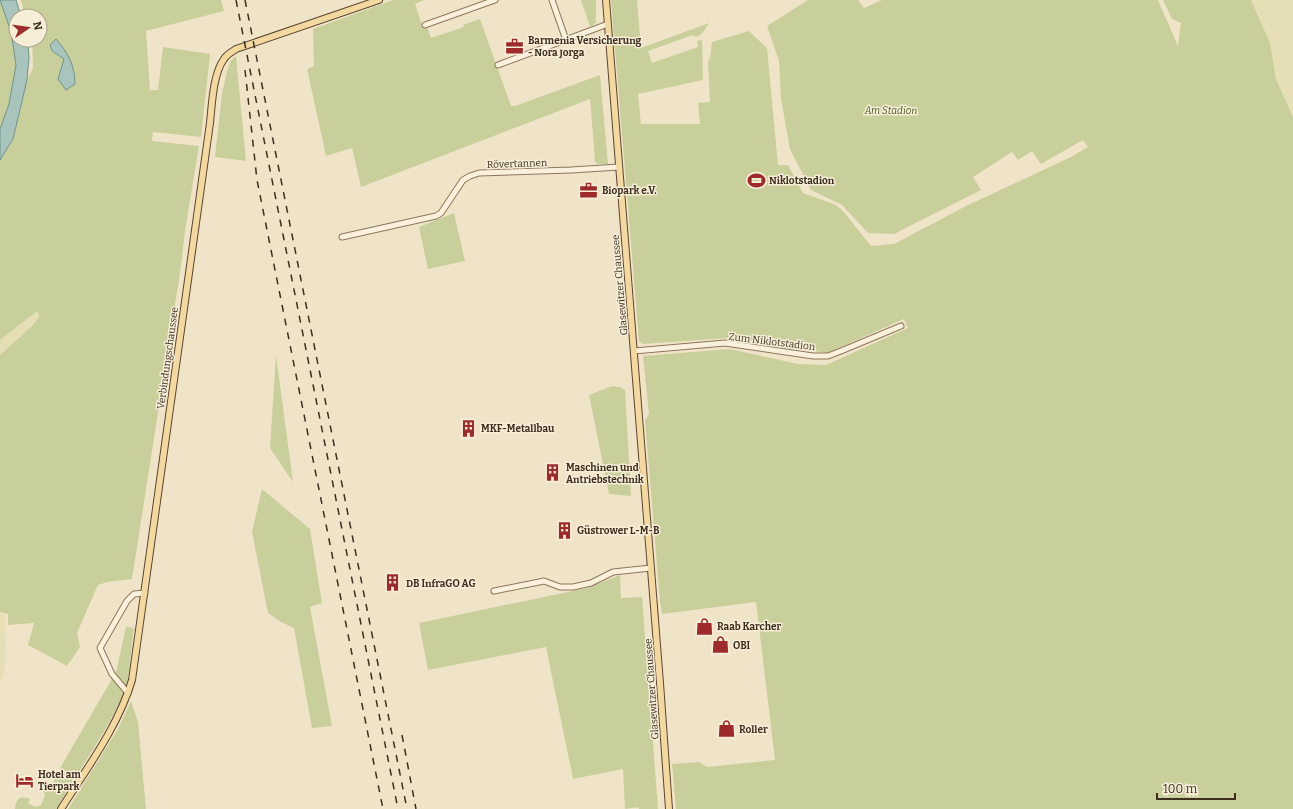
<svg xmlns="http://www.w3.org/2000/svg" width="1293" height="809" font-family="Bitter,serif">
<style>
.farmland{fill:#e6deb5}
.green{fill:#c9cf9b}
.water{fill:#a9c4bc;stroke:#6f938a}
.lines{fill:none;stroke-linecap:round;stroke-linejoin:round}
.minor-casing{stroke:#8d765c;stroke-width:7}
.major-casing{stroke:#5b4430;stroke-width:8}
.minor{stroke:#faf1dc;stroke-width:5}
.major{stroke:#f3d9a0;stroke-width:6}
.rail{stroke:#3d2e20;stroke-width:1.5;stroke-dasharray:7 7;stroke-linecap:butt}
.labels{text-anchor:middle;stroke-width:3;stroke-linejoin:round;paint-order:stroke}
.poi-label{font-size:10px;font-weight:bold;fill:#3d2e20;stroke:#f7eed8;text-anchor:start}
.park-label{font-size:10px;font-style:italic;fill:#4d5a26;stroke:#f7eed8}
.street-label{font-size:10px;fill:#3d2e20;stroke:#f7eed8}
</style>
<rect width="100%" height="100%" fill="#f0e4c8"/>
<g class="farmland">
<path d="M1251 0H1293V117L1276 79 1270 43Z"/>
<path d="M38 311 39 316 31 327 0 355V340L28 318Z"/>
<path d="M0 612 5 616 6 654 4 675 0 681Z"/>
</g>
<g class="green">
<path d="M0 0 11 32 16 65 9 104 0 129Z"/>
<path d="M21 0H221L224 11 146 31 150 90H158L163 47 210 54 201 137 153 132 152 141 199 146 185 231 181 266 132 579 107 582 98 585 77 633 80 647 67 666 28 645 34 623 8 625V614L0 612V355L31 327 39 317 38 311 28 318 0 340V160L13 139 27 80 33 68 32 40H40V16H25Z"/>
<path d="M393 0H424L415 4 423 28 427 27 431 38 464 27 463 25 480 19 511 106H515L600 75 608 164H597L595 161 590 99 361 187 352 148 326 156 307 69 314 66 313 29Z"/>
<path d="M581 0H596V23L590 27Z"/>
<path d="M611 0H637L641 48 709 23C705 30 703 35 695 37L693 35 648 51 652 63 698 47 697 41 702 40 703 80 638 94 641 124H700L698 103 710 102 708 60 710 59 712 42 749 31 767 48 778 165H788L803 193 836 205 843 211 871 246 894 244 966 206 1071 157 1088 147 1083 140 1041 164 1032 151 1018 160 1012 152 973 177 981 190 894 234 868 233 842 205 811 190 790 149 781 99 779 61 767 26 808 0H858L864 8 882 0H1158L1178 46 1181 23 1172 19 1163 0H1251L1270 43 1276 79 1293 117V809H676L672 764 699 762 707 767 775 760 756 602 662 614 660 601 645 420 649 414 643 356 730 349 798 364 826 365 908 328 904 319 827 353 727 338 643 344 639 341Z"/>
<path d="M236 56 246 161 215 157 222 94 227 71 231 61Z"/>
<path d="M454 213 465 261 428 269 419 227Z"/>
<path d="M276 355 293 482 270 448Z"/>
<path d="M612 386 620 387 625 390 631 496 609 494 589 395Z"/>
<path d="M262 489 310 529 322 603 310 607 332 726 312 728 294 628 281 622 268 613 252 532Z"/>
<path d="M620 575 621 598 642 597 658 809H639V807L625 809 623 769 573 779 546 647 428 670 419 623 587 588Z"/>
<path d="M126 627 134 628 128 679 123 697 102 735 56 809H15C16 799 19 795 30 799L28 803 35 807 41 805 45 795 43 791 51 787 63 763 116 672Z"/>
<path d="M131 701 138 722 146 809H68L118 729Z"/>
</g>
<g class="water">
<path d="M0 0H16L21 16H16V40H28L29 59 27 80 13 139 0 160V129L9 104 16 65 11 32Z"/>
<path d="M56 39C68 53 75 65 75 84L66 90 58 79 64 59 52 51 50 45Z"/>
</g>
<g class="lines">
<defs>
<g id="minor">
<path d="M552 0 566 40"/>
<path d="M425 25 495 0"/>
<path d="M498 65 608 24"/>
<path d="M342 237 436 216 441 213 463 180 470 176 479 173 571 170 619 167"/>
<path d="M634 351 725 343 813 356H828L841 351 901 326"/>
<path d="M494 591 544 581 560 587H573L591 583 613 572 651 568"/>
<path d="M128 693 112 674 100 648 127 601 134 594 145 593"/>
</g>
<g id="major">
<path d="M606 0 660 683 669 809"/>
<path d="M61 809C87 768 118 727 132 680L210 123C212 104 213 74 224 59 227 54 232 52 236 49L379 0"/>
</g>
</defs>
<use href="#minor" class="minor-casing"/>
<use href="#major" class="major-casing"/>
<use href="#minor" class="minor"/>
<use href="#major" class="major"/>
<g class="rail">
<path d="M236 0 398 809"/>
<path d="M245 0 407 809"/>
<path d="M245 70 257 180 383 809"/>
<path d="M402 735 416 809"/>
</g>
</g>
<defs>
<symbol id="office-bare" viewBox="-9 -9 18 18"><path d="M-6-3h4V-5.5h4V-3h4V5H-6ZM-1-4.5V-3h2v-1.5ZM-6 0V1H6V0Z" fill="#9e2a2b" stroke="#f7eed8" stroke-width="2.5" paint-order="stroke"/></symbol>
<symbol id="stadium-bare" viewBox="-9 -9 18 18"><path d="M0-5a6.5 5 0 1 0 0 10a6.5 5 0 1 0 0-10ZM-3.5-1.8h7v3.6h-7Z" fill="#9e2a2b" stroke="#f7eed8" stroke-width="2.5" paint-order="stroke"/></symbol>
<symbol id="building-bare" viewBox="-9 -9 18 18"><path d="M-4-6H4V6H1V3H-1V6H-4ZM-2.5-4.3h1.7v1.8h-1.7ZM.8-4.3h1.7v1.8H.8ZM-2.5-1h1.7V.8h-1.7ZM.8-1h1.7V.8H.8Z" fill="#9e2a2b" stroke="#f7eed8" stroke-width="2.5" paint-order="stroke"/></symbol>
<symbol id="shop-bare" viewBox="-9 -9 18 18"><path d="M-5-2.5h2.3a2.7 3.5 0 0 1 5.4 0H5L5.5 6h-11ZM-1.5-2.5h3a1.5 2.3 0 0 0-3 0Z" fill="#9e2a2b" stroke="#f7eed8" stroke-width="2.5" paint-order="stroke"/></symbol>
<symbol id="hotel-bare" viewBox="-9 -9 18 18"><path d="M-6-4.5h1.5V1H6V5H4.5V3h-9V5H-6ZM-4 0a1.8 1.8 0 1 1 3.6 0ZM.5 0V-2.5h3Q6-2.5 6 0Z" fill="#9e2a2b" stroke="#f7eed8" stroke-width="2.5" paint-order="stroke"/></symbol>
</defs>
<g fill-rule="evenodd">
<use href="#office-bare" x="502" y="34" width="25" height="25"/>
<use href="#stadium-bare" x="744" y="168" width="25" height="25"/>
<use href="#office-bare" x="576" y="178" width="25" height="25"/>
<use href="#building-bare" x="456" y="416" width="25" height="25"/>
<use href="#building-bare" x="540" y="460" width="25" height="25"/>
<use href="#building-bare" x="552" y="518" width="25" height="25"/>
<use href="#building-bare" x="380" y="570" width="25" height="25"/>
<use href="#shop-bare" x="692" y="614" width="25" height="25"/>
<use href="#shop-bare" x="708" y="632" width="25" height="25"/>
<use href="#shop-bare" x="714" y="716" width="25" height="25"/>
<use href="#hotel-bare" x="12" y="768" width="25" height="25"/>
</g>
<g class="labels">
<g class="poi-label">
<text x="528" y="44">Barmenia Versicherung<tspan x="528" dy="12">- Nora Jorga</tspan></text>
<text x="769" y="184">Niklotstadion</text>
<text x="602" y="194">Biopark e.V.</text>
<text x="481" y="432">MKF-Metallbau</text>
<text x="566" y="471">Maschinen und<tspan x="566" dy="12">Antriebstechnik</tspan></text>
<text x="577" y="534">Güstrower L-M-B</text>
<text x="406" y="587">DB InfraGO AG</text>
<text x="717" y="630">Raab Karcher</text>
<text x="733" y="649">OBI</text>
<text x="739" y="733">Roller</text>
<text x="38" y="778">Hotel am<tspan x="38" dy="12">Tierpark</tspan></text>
</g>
<g class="park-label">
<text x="891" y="114">Am Stadion</text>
</g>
<g class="street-label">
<text transform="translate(517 163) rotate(-2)" y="4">Rövertannen</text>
<text transform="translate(619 285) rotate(-95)" y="4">Glasewitzer Chaussee</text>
<text transform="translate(772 341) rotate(7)" y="4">Zum Niklotstadion</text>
<text transform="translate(167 358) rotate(-82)" y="4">Verbindungschaussee</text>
<text transform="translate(651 689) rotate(-94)" y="4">Glasewitzer Chaussee</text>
</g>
</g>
<g transform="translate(28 28) rotate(77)"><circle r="19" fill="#f7eed8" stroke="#ada18e"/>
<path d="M0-3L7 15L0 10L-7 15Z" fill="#9e2a2b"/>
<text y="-6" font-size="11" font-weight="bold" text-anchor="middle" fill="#3d2e20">N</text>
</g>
<path d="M1157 793v6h78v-6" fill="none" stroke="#3d2e20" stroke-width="2"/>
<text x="1163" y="793" font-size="12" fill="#3d2e20" stroke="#f7eed8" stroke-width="3" paint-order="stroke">100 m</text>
</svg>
